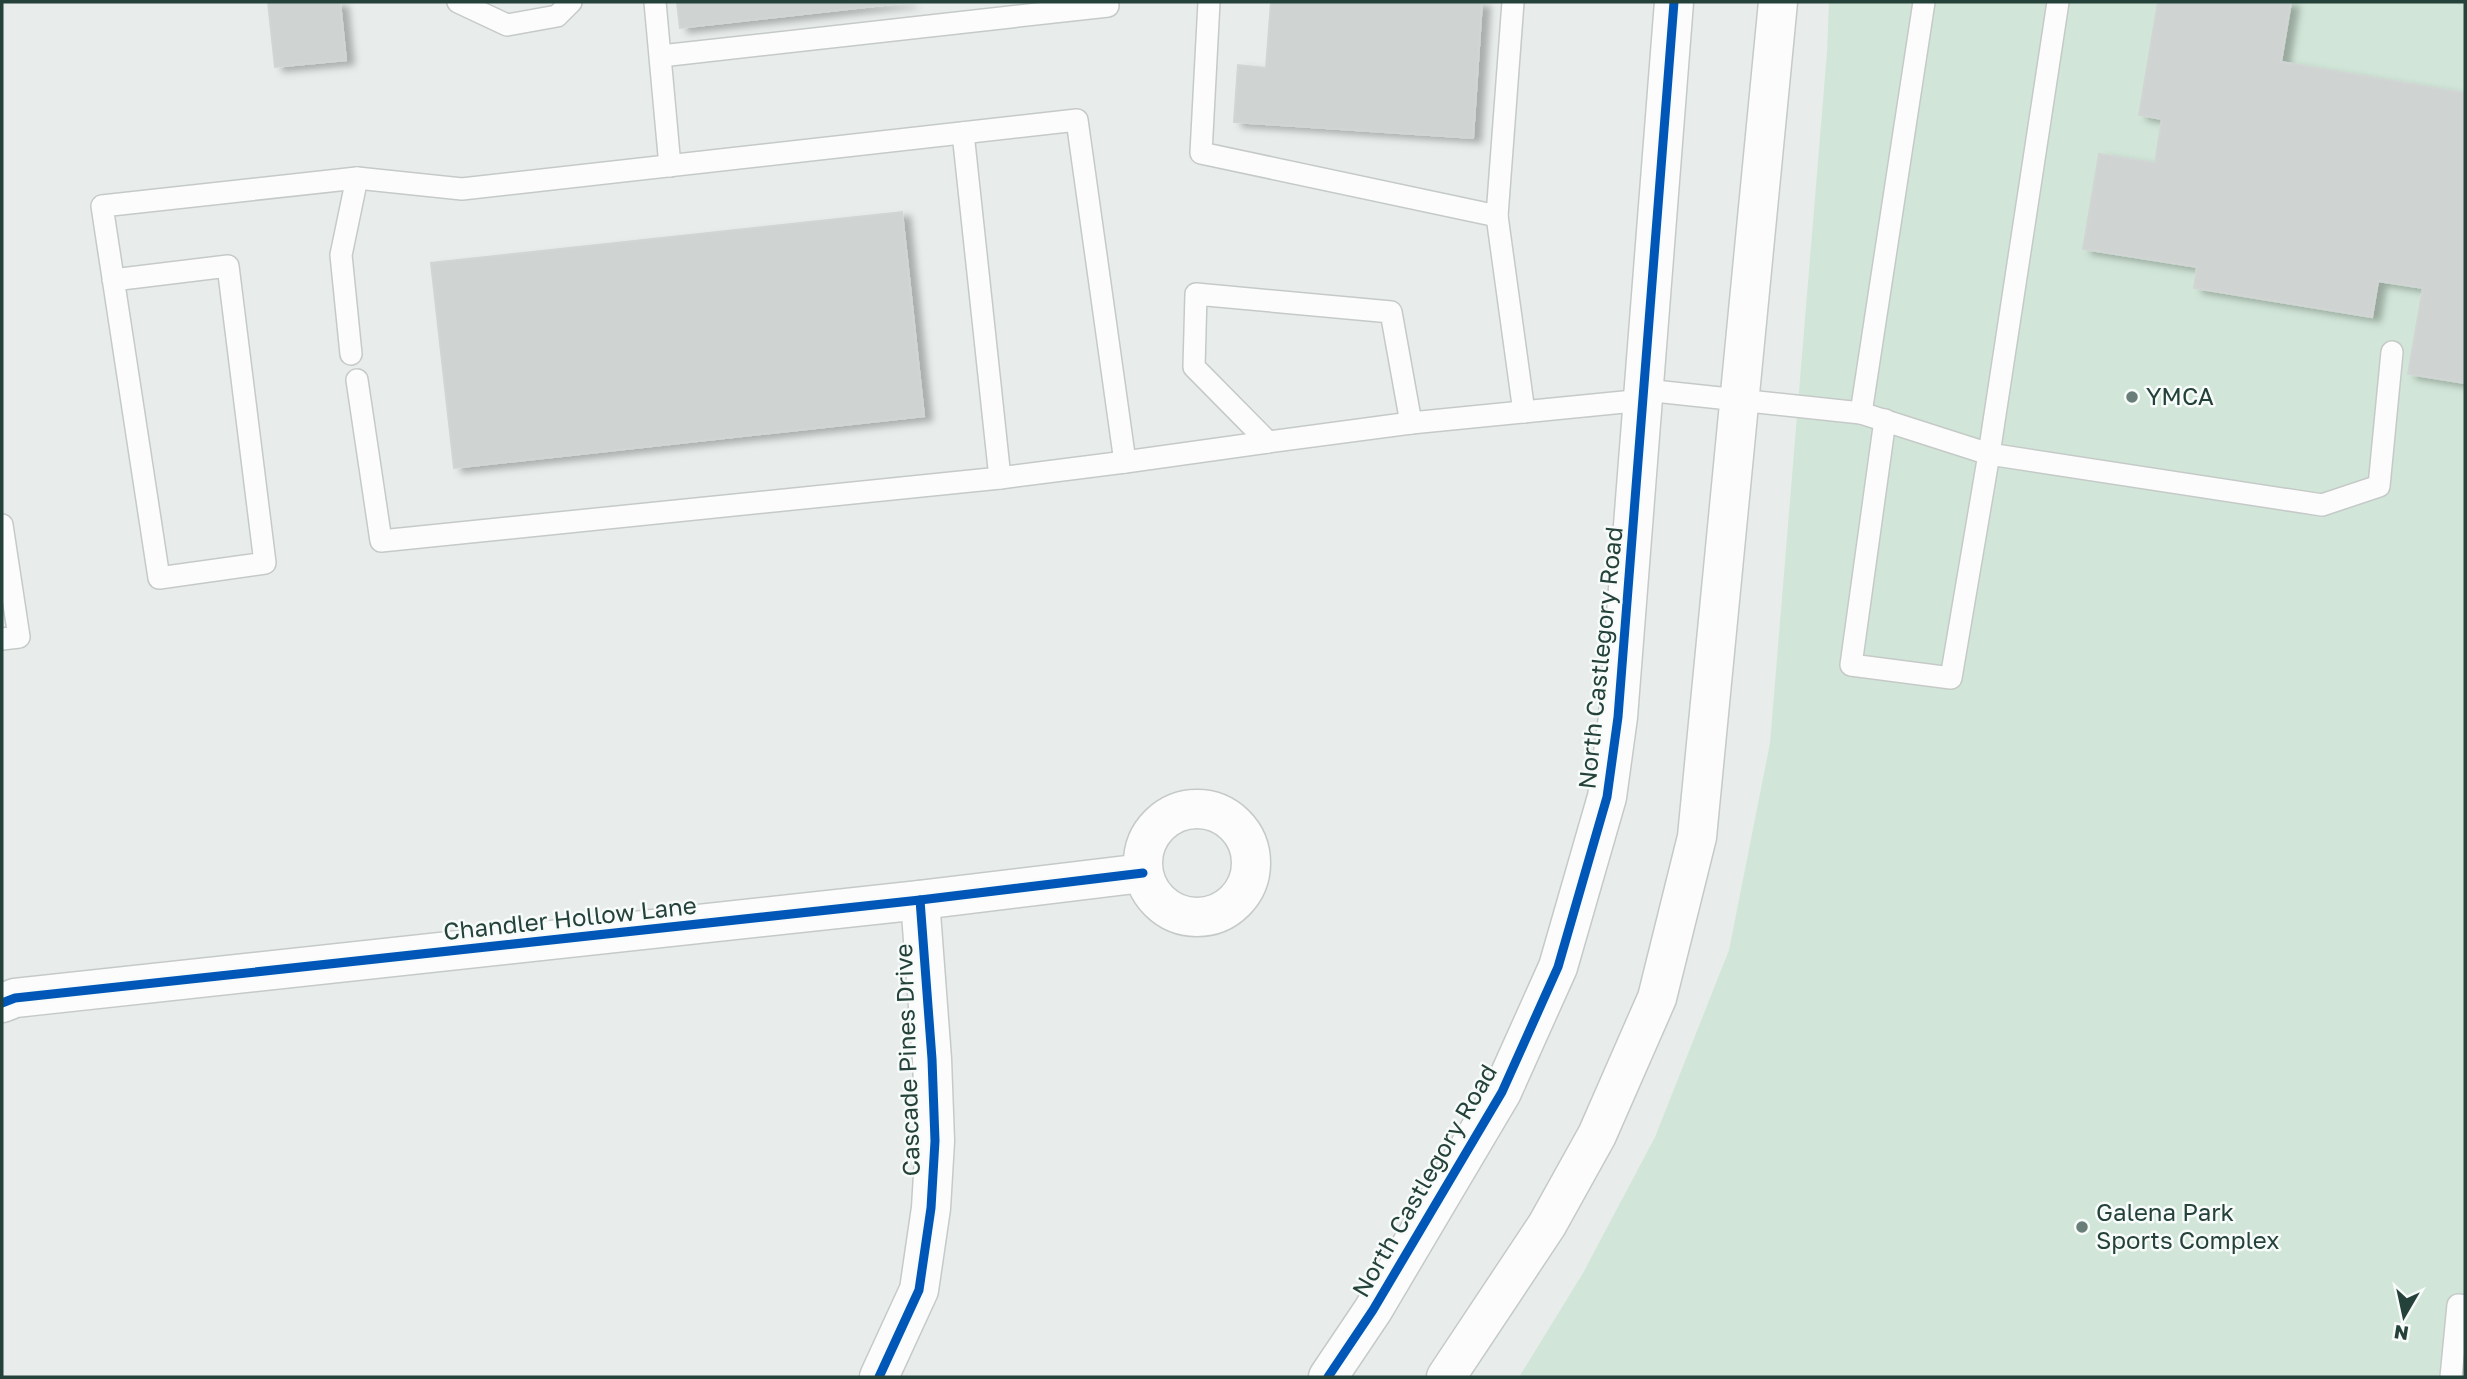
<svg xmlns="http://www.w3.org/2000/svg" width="2467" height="1379" font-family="'Golos Text',sans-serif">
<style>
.green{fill:#d1e6d8}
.building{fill:#cfd4d2;stroke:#d1d6d4;stroke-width:2;filter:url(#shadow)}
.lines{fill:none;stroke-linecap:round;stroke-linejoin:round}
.lane-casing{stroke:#c5cac8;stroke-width:24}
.street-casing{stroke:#c5cac8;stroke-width:41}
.lane{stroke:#fcfcfc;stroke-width:21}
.street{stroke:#fcfcfc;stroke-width:38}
.cycleway-casing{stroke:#f7fbf9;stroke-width:13}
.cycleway{stroke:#0057b8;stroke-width:9}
.poi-dot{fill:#697e78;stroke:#f7fbf9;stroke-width:2.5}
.labels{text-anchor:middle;stroke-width:5;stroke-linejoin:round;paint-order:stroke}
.poi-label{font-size:24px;fill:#24423a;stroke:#f7fbf9;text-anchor:start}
.street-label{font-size:24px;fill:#24423a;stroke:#f7fbf9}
</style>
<defs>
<filter id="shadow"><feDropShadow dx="8" dy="4.5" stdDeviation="3.5" flood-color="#0004"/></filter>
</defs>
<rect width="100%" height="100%" fill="#e8edeb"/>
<path class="green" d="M1829 2H2465V1377H1519L1583 1273 1655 1137 1729 950 1770 743 1827 52Z"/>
<g class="building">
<path d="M268 2H340L346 60 275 67Z"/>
<path d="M677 2H910L680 28Z"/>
<path d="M1271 2H1482L1473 138 1234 122 1238 65 1266 68Z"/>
<path d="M2158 2H2291L2281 62 2465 93V383L2408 374 2423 288 2378 281 2372 317 2194 288 2197 267 2083 249 2099 154 2155 163 2162 119 2139 115Z"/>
<path d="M902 212 924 416 454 468 431 263Z"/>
</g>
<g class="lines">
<defs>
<g id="lane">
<path d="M458 2 507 25 557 16 571 2"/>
<path d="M655 2 670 166"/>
<path d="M1209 2 1201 153 1497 216"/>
<path d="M1513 2 1497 216 1524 412"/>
<path d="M661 56 1108 6"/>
<path d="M113 280 228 266 265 563 159 578 102 206 357 178 462 189 1077 120 1125 462 1268 442 1194 367 1196 294 1391 312 1411 423 1644 400"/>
<path d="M351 354 341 255 357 178"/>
<path d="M357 380 381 541 1000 478 963 133"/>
<path d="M1645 390 1861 413 1989 454 2322 505 2379 486 2392 352"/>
<path d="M1861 413 1924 2"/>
<path d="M1885 420 1851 665 1951 678 1989 454 2058 2"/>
<path d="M1268 442 1411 423"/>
<path d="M1000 478 1125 462"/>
<path d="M2 525 19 637 2 639"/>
<path d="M2451 1377 2458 1305 2465 1306"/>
</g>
<g id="street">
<circle cx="1197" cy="863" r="54"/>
<path d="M2 1003 15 998 920 900 1143 873"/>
<path d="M879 1377 919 1290 931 1208 935 1141 932 1059 920 900"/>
<path d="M1328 1377 1373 1310 1502 1092 1558 967 1607 797 1618 717 1674 2"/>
<path d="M1446 1377 1547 1225 1597 1135 1657 998 1697 837 1778 2"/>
</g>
</defs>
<use href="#lane" class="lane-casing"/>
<use href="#street" class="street-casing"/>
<use href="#lane" class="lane"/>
<use href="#street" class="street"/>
<defs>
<g id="cycleway">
<path d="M2 1003 15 998 920 900 1143 873"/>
<path d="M879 1377 919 1290 931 1208 935 1141 932 1059 920 900"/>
<path d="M1328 1377 1373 1310 1502 1092 1558 967 1607 797 1618 717 1674 2"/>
</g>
</defs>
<use href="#cycleway" class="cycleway-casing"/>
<use href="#cycleway" class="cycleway"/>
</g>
<g class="poi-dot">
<circle cx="2132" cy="397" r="7"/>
<circle cx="2082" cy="1227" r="7"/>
</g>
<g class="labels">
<g class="poi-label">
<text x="2146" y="405">YMCA</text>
<text x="2096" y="1221">Galena Park<tspan x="2096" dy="28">Sports Complex</tspan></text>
</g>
<g class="street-label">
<text transform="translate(1601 658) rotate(-84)" y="8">North Castlegory Road</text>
<text transform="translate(570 919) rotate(-6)" y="8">Chandler Hollow Lane</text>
<text transform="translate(908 1060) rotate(-92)" y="8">Cascade Pines Drive</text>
<text transform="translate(1425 1181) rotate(-60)" y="8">North Castlegory Road</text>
</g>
</g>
<rect width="2467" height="1379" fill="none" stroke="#24423a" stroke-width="7"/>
<g transform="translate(2404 1316) rotate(189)" stroke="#f7fbf9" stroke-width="5" paint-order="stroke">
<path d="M0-5L12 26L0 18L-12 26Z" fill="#24423a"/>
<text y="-10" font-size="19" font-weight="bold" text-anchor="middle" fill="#24423a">N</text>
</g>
</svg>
